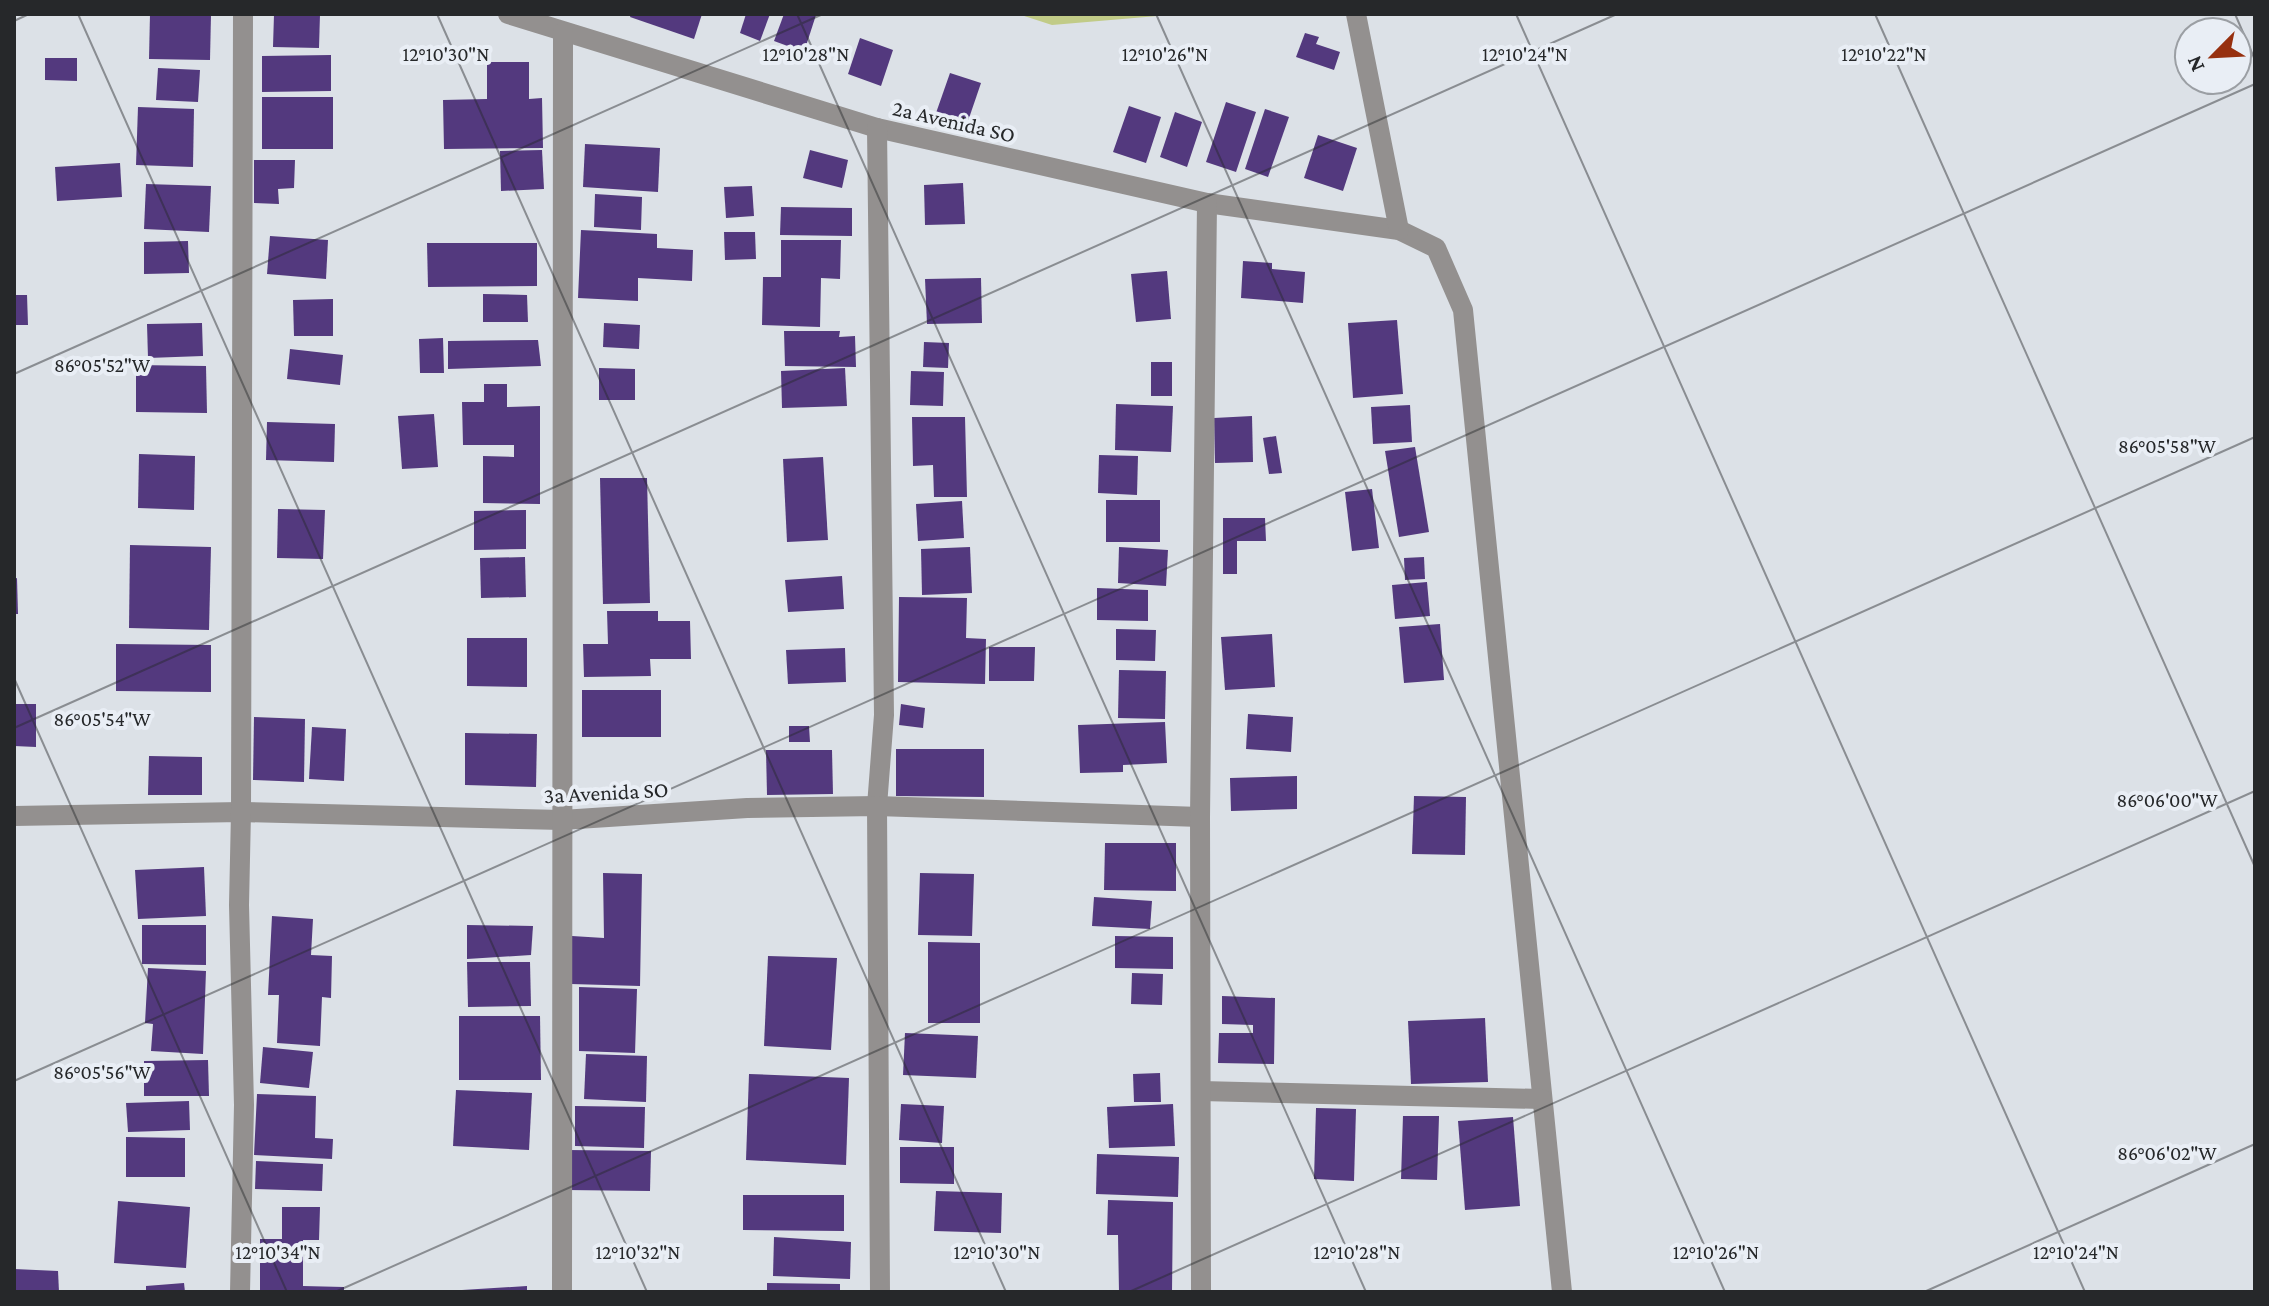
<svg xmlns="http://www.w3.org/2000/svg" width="2269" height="1306" font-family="'Crimson Pro',serif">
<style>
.green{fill:#c1cb87}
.building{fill:#53397e}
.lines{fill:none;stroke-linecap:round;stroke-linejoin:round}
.minor{stroke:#93908f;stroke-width:20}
.ticks{fill:none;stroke:#26282a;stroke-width:2;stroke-opacity:0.45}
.labels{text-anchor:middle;stroke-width:8;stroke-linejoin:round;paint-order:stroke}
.street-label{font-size:22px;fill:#26282a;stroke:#e9eef5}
.ticks-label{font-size:20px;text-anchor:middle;fill:#26282a;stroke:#e9eef5;stroke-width:8;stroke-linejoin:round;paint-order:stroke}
</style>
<rect width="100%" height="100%" fill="#dce1e7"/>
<path class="green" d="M1018 14H1181L1052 25Z"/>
<g class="building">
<path d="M150 14H211L210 60 149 59Z"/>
<path d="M274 14H320L319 48 273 47Z"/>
<path d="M631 14H702L694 39 630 17Z"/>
<path d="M746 14H770L760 41 740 33Z"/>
<path d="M784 14 816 15 804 52 774 41Z"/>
<path d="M1305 33 1319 37 1316 44 1340 52 1334 70 1296 57Z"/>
<path d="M860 38 893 50 881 86 848 74Z"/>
<path d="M331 55V91L262 92V56Z"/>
<path d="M45 58H77V81L45 80Z"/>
<path d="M487 62H529V99L542 98 543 148 444 149 443 100 487 99Z"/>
<path d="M158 68 200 70 198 102 156 100Z"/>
<path d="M950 73 981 83 967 124 936 113Z"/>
<rect x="262" y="97" width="71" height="52"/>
<path d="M1226 102 1256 112 1236 172 1206 162Z"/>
<path d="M1129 106 1161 117 1146 163 1113 152Z"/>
<path d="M138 107 194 109 193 167 136 165Z"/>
<path d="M1265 109 1289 117 1268 177 1245 169Z"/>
<path d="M1175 112 1202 122 1187 167 1160 157Z"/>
<path d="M1318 135 1357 148 1343 191 1304 178Z"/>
<path d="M585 144 660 148 658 192 583 187Z"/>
<path d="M542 150 544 189 501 191 500 151Z"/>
<path d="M810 150 848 160 842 188 803 178Z"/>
<path d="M254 160H295L294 188 278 189 279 204 254 203Z"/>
<path d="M120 163 122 197 57 201 55 167Z"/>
<path d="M963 183 965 224 925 225 924 185Z"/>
<path d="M146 184 211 186 209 232 144 229Z"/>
<path d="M752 186 754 216 726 218 724 187Z"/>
<path d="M595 194 642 197 641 230 594 227Z"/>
<path d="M781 207 852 208V236L780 235Z"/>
<path d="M581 230 657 234V248L693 250 692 281 638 278V301L578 298Z"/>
<path d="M724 232H755L756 259 725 260Z"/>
<path d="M270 236 328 240 326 279 267 274Z"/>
<path d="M781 240H841L840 279 821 278 820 327 762 325 763 277H781Z"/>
<path d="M188 241 189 273 144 274V242Z"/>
<path d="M427 243H537V286L428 287Z"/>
<path d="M1243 261 1272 263V269L1305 272 1303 303 1241 298Z"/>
<path d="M1167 271 1171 319 1136 322 1131 274Z"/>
<path d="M981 278 982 323 927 324 925 279Z"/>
<path d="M483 294 527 295 528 322H483Z"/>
<path d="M14 295H27L28 325H14Z"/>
<path d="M333 299V336H294L293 300Z"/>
<path d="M1397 320 1403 394 1353 398 1348 323Z"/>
<path d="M202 323 203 356 148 358 147 324Z"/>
<path d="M604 323 640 325 639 349 603 347Z"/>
<path d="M784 331H840L839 337 855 336 856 367 785 366Z"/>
<path d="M443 338 444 373H420L419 339Z"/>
<path d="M538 340 541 366 448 369V341Z"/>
<path d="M924 342 949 343 948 368 923 367Z"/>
<path d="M290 349 343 355 340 385 287 379Z"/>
<rect x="1151" y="362" width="21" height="34"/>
<path d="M136 365 206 366 207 413 136 412Z"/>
<path d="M599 368 635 369V400H599Z"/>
<path d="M845 368 847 406 782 408 781 371Z"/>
<path d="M911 371 944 372 943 406 910 405Z"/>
<path d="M484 384H507V407L540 406V504L483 503V456L514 457V445H463L462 402H484Z"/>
<path d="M1116 404 1173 406 1171 452 1115 450Z"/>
<path d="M1410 405 1412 442 1373 444 1371 407Z"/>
<path d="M434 414 438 467 402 469 398 416Z"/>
<path d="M1252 416 1253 462 1215 463 1214 418Z"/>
<path d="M912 417H965L967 497H934L933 465 913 466Z"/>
<path d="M267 422 335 424 334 462 266 460Z"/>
<path d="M1276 436 1282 473 1269 474 1263 438Z"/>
<path d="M1415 447 1429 532 1399 537 1385 451Z"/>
<path d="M139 454 195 456 194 510 138 508Z"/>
<path d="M1099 455 1138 456 1137 495 1098 493Z"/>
<path d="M823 457 828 540 787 542 783 459Z"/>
<path d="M600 478H647L650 603 603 604Z"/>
<path d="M1372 489 1379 548 1352 551 1345 492Z"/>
<rect x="1106" y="500" width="54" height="42"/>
<path d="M962 501 964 538 918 541 916 504Z"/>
<path d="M278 509 325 510 323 559 277 558Z"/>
<path d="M526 510V549L474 550V511Z"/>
<path d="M1223 518H1265L1266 541H1237V574H1223Z"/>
<path d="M130 545 211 547 209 630 129 628Z"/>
<path d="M970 547 972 593 922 595 921 549Z"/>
<path d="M1119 547 1168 550 1166 586 1118 583Z"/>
<path d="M525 557 526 597 481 598 480 558Z"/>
<path d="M1424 557 1425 579 1405 580 1404 558Z"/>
<path d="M842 576 844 609 788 612 785 580Z"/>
<path d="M17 578 18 614H14V579Z"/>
<path d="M1427 582 1430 616 1395 619 1392 585Z"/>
<path d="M1097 588 1148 590V621L1097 620Z"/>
<path d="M899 597 967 598 966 638 986 639 985 684 898 682Z"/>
<path d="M607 611H658V621H690L691 659H650L651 676 584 677 583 644H608Z"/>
<path d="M1440 624 1444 680 1404 683 1399 627Z"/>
<path d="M1116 629 1156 630 1155 661 1116 660Z"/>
<path d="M1272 634 1275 687 1225 690 1221 637Z"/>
<path d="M467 638H527V687L467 686Z"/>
<path d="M116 644 211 645V692L116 691Z"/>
<path d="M989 647H1035L1034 681H989Z"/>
<path d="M845 648 846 682 788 684 786 650Z"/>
<path d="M1119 670 1166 671 1165 719 1118 718Z"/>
<rect x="582" y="690" width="79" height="47"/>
<path d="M14 704H36V747L14 746Z"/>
<path d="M901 704 925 708 923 728 899 725Z"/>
<path d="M1248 714 1293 717 1291 752 1246 749Z"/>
<path d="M254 717 305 719 304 782 253 780Z"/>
<path d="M1165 722 1167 763 1123 765V772L1080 773 1078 725Z"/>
<path d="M789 726H809L810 742H789Z"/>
<path d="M312 727 346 729 344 781 309 779Z"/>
<path d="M465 733 537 734 536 787 465 785Z"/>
<path d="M896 749H984V797L896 796Z"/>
<path d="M766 750H832L833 794 767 795Z"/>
<path d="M149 756 202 757V795H148Z"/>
<path d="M1297 776V809L1231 811 1230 778Z"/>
<path d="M1414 796 1466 797 1465 855 1412 854Z"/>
<path d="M1105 843H1176V891L1104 890Z"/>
<path d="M204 867 206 916 138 919 135 870Z"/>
<path d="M603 873 642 874 640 986 571 984 572 936 604 938Z"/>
<path d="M920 873 974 874 972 936 918 935Z"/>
<path d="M1094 897 1152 901 1150 929 1092 926Z"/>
<path d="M272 916 313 919 311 955 332 956 331 998 322 997 320 1046 277 1043 279 995H268Z"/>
<path d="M142 925H206V965L142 964Z"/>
<path d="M467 925 533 926 531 955 467 959Z"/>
<path d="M1115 936 1173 937V969L1115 968Z"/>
<path d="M928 942 980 943V1023H928Z"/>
<path d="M768 956 837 958 831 1050 764 1046Z"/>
<path d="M467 962H530L531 1006 468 1007Z"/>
<path d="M148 968 206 971 203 1054 151 1051 153 1024 145 1023Z"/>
<path d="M1132 973 1163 974 1162 1005 1131 1004Z"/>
<path d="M579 987 637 989 635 1053 579 1051Z"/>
<path d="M1222 996 1275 998 1274 1064 1218 1063 1219 1033H1253V1025L1222 1024Z"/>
<path d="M459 1016H540L541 1080H459Z"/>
<path d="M1485 1018 1488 1082 1411 1084 1408 1021Z"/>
<path d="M905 1033 978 1036 976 1078 903 1075Z"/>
<path d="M263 1047 313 1052 309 1088 260 1083Z"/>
<path d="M586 1054 647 1056 646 1102 584 1099Z"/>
<path d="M208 1060 209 1096H144V1061Z"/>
<path d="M1160 1073 1161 1102H1134L1133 1074Z"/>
<path d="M749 1074 849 1078 846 1165 746 1160Z"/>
<path d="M456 1090 532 1093 529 1150 453 1146Z"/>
<path d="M257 1094 316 1096 315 1138 333 1139 332 1159 254 1155Z"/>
<path d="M189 1101 190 1130 128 1132 126 1103Z"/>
<path d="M901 1104 944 1106 942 1143 899 1140Z"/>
<path d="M1173 1104 1175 1146 1109 1148 1107 1107Z"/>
<path d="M575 1106 645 1107 644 1148 575 1146Z"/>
<path d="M1316 1108 1356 1109 1354 1181 1314 1179Z"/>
<path d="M1403 1116H1439L1437 1180 1401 1179Z"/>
<path d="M1513 1117 1520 1206 1465 1210 1458 1121Z"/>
<path d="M126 1137 185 1138V1177H126Z"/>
<path d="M900 1147H954V1184L900 1183Z"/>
<path d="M567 1150 651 1151 650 1191 566 1190Z"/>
<path d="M1097 1154 1179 1157 1178 1197 1096 1194Z"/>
<path d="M256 1161 323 1164 322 1191 255 1189Z"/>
<path d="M936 1191 1002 1193 1001 1233 934 1231Z"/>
<path d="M743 1195H844V1231L743 1230Z"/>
<path d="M1108 1200 1173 1202 1172 1292H1119L1118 1235H1107Z"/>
<path d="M118 1201 190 1207 186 1268 114 1263Z"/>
<path d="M282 1207H320L319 1240H303V1286L344 1287V1292H260V1239H282Z"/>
<path d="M774 1237 851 1242 850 1279 773 1276Z"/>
<path d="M14 1269 58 1271 59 1292H14Z"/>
<path d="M184 1283 185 1292H146V1286Z"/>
<path d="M767 1283 840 1284V1292H767Z"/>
<path d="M527 1286V1292H462V1290Z"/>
</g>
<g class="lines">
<g class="minor">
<path d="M508 14 877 128 1207 203 1399 230 1436 248 1463 310 1562 1292"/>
<path d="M1356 14 1399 230"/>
<path d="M877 128 884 715 877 806 880 1292"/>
<path d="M14 816 241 812 562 820 747 808 877 806 1200 817"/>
<path d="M1201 1091 1541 1099"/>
<path d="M240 1292 244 1105 239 905 241 812 243 14"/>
<path d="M562 1292 563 32"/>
<path d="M1201 1292 1200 817 1207 203"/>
</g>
</g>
<path class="ticks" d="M78 14 647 1292M437 14 1006 1292M797 14 1366 1292M1156 14 1725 1292M1516 14 2085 1292M1875 14 2255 867M2235 14 2255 60M14 21 29 14M14 374 823 14M14 678 287 1292M14 728 1617 14M14 1081 2255 84M335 1292 2255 437M1129 1292 2255 791M1924 1292 2255 1144"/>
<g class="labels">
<g class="street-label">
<text transform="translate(954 121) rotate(13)" y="8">2a Avenida SO</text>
<text transform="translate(606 792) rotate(-3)" y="8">3a Avenida SO</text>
</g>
</g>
<g class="ticks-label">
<text x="446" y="61">12°10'30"N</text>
<text x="806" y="61">12°10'28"N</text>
<text x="1165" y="61">12°10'26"N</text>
<text x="1525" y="61">12°10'24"N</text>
<text x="1884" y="61">12°10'22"N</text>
<text x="102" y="372">86°05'52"W</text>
<text x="2167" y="453">86°05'58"W</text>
<text x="102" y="726">86°05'54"W</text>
<text x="2167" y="807">86°06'00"W</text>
<text x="102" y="1079">86°05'56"W</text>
<text x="2167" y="1160">86°06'02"W</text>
<text x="278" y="1259">12°10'34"N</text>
<text x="638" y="1259">12°10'32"N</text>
<text x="997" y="1259">12°10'30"N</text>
<text x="1357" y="1259">12°10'28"N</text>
<text x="1716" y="1259">12°10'26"N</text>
<text x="2076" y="1259">12°10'24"N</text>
</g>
<rect width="2269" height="1306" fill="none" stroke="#26282a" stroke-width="32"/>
<g transform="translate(2213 56) rotate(246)"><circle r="38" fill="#e9eef5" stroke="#9b9fa4" stroke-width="2"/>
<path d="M0-6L14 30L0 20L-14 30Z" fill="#97300f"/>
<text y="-12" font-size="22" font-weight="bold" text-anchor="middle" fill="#26282a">N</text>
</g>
</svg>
